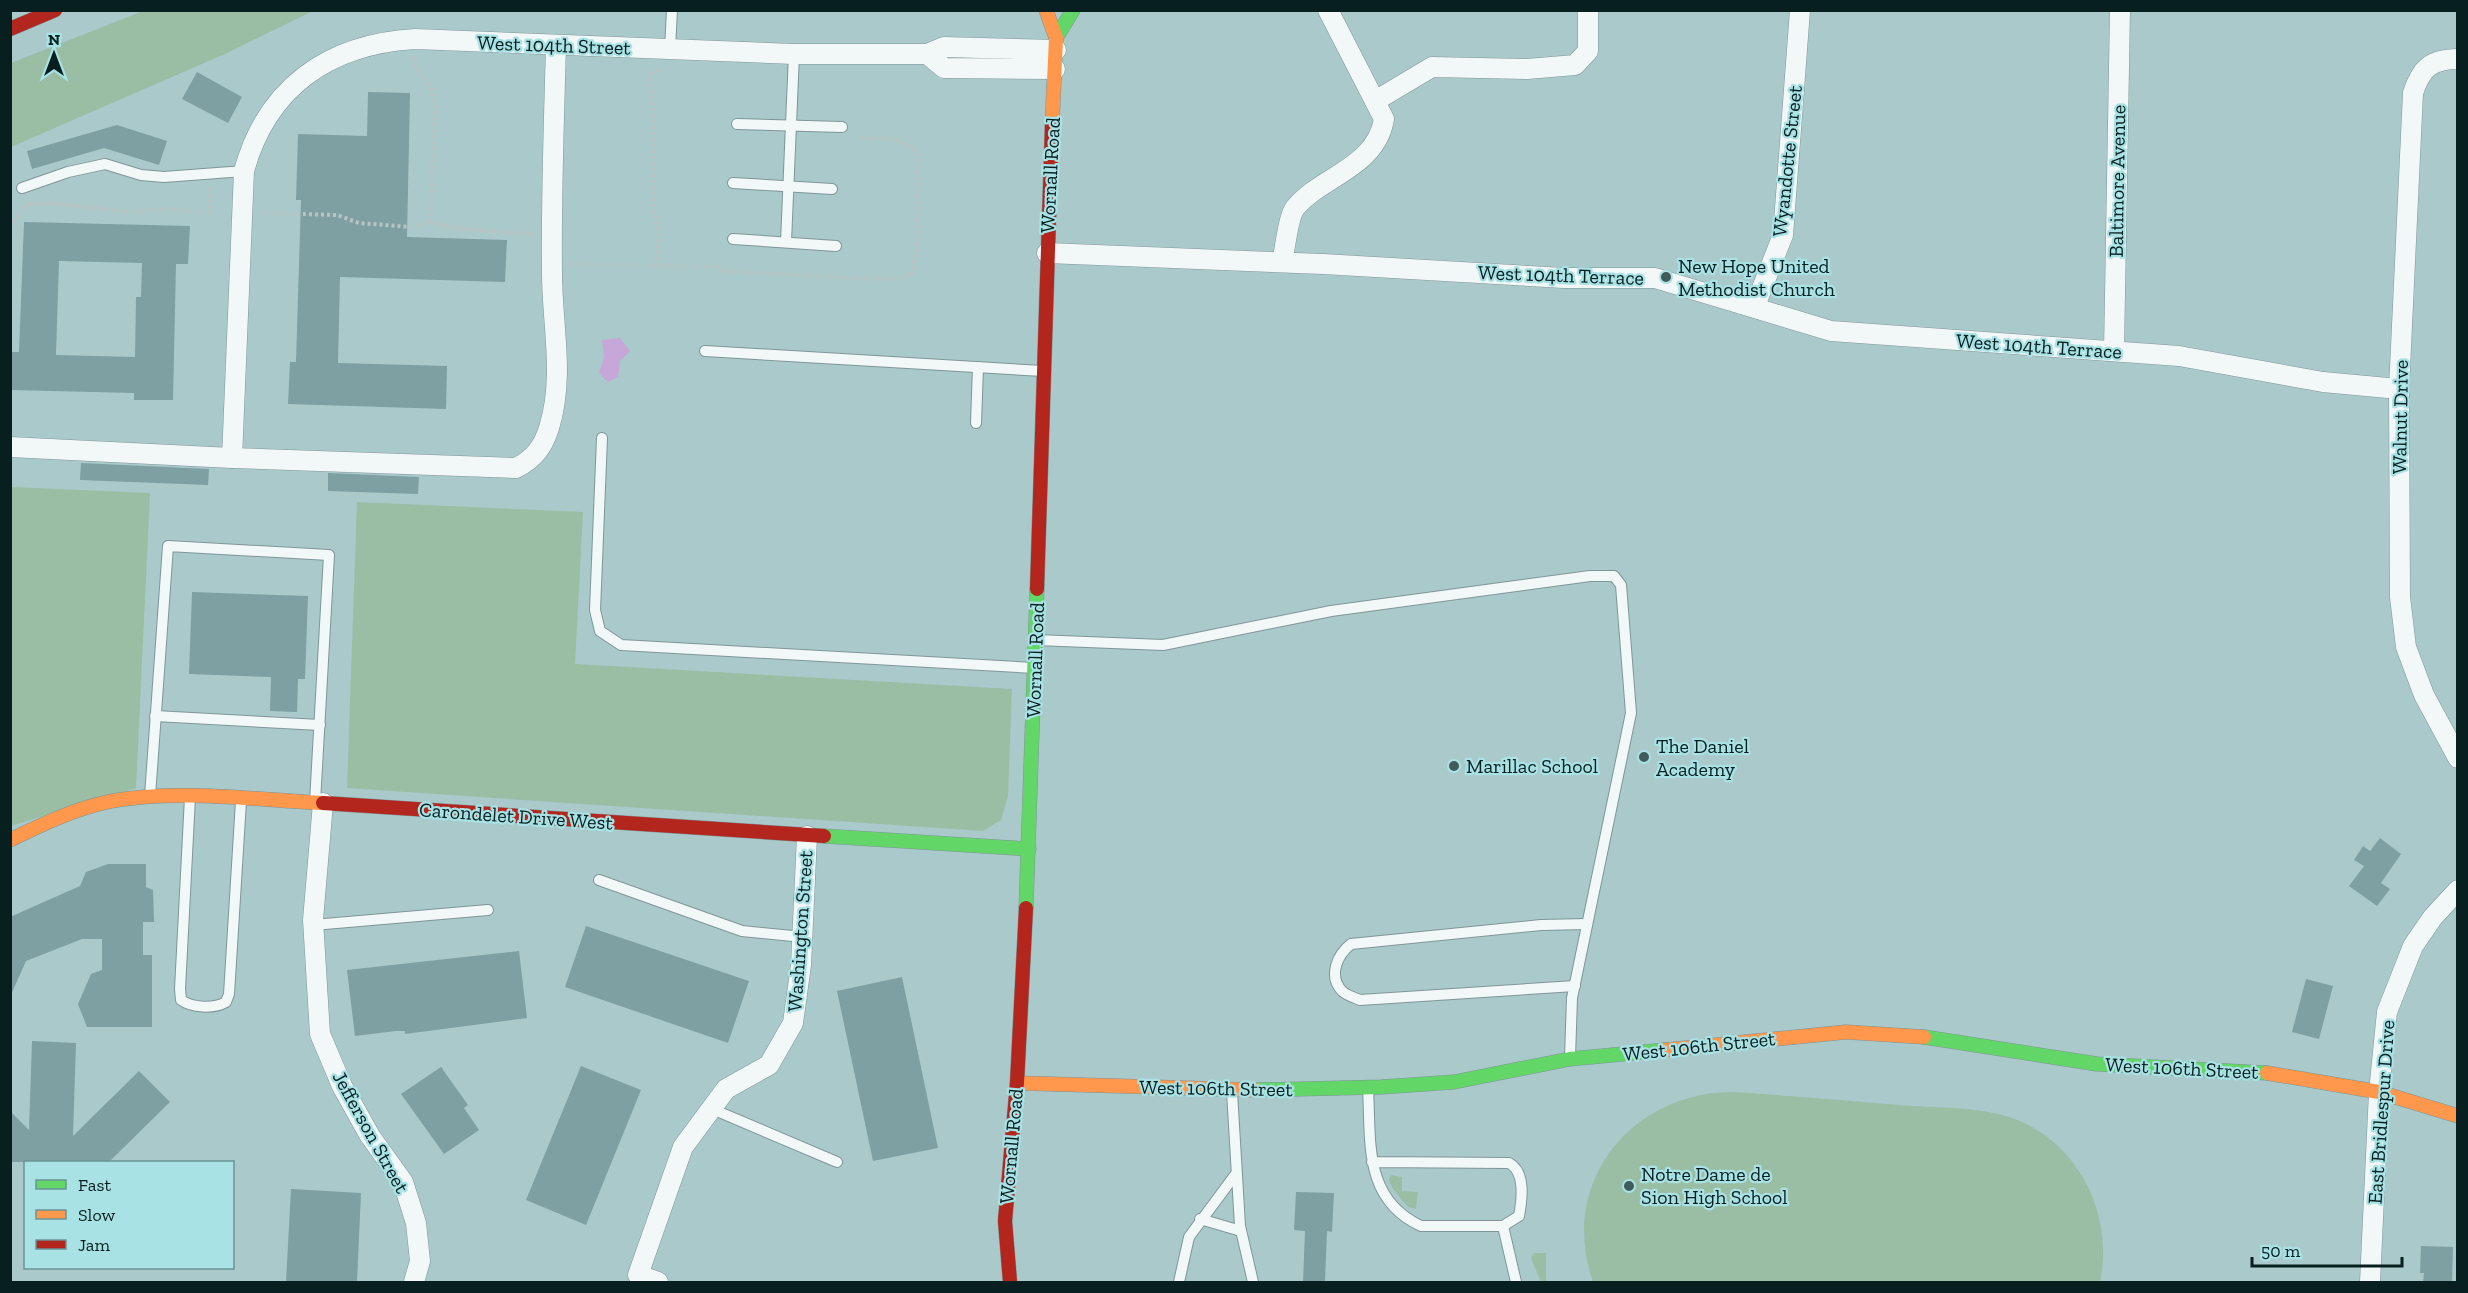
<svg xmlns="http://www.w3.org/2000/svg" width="2468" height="1293" font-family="'Zilla Slab',serif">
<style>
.green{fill:#99bea4}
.water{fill:#c7a7d8}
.building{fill:#7ea0a2;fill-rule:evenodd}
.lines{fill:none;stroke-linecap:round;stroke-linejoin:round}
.lane-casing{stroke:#7f9698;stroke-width:12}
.street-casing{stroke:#7f9698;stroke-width:21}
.fast-casing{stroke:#7f9698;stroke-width:15}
.slow-casing{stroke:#7f9698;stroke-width:15}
.jam-casing{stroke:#7f9698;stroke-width:15}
.path{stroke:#bac3c4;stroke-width:4;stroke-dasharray:3 3;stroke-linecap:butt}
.lane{stroke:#f2f7f7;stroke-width:10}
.street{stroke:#f2f7f7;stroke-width:20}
.fast{stroke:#63d668;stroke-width:14}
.slow{stroke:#ff974d;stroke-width:14}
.jam{stroke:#b3261e;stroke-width:14}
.poi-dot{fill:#415a5c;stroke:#a9e2e5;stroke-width:2}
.labels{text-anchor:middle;stroke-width:4.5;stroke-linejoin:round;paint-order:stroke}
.street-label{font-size:20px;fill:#081f20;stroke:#a9e2e5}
.poi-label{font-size:20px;fill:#081f20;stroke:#a9e2e5;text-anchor:start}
</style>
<rect width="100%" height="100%" fill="#aac9cb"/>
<g class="green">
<path d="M143 11H313L227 53 11 147V63Z"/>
<path d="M11 487 150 493 136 788 11 826Z"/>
<path d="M357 502 583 512 575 664 1012 689 1008 796 1001 820 983 831 347 788Z"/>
<path d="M1733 1092C1793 1096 1852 1101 1911 1106 1945 1108 1982 1107 2015 1119 2080 1144 2114 1216 2100 1282H1593C1558 1183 1631 1092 1733 1092Z"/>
<path d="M1391 1175 1402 1177V1191L1418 1192 1416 1209 1408 1207 1393 1189 1389 1180Z"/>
<path d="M1534 1253H1546V1282H1541L1531 1258Z"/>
</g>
<path class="water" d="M620 338 630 351 620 361 618 377 608 382 599 373 604 357 602 340Z"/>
<g class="building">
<path d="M197 72 242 97 228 123 182 99Z"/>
<path d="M368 92 410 93 407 237 507 240 505 282 340 277 338 363 447 366 446 409 288 404 290 362H296L301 200H296L298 134 367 136Z"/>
<path d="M117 125 167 141 159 165 104 148 32 169 27 151Z"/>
<path d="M24 222 190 226 188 264H176L173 400H134V393L10 390V352H19ZM59 261 142 263 141 297H136L135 357 56 355Z"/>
<path d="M81 463 209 469 208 485 80 480Z"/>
<path d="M328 473 419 477 418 494 328 491Z"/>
<path d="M192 592 308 596 305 679H298L297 712 270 711 271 677 189 674Z"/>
<path d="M2380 838 2401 854 2381 883 2390 889 2377 906 2349 886 2364 866 2354 860 2363 846 2370 851Z"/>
<path d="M108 864H146V887L153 890 154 922H143V955H152V1027H87L78 1004 91 974 102 970V939H82L26 961 10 997V917L80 886 86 872Z"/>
<path d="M586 926 749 981 728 1043 565 987Z"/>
<path d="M519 951 527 1018 405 1034V1031H396L355 1036 347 970Z"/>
<path d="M902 977 938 1148 873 1161 837 991Z"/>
<path d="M2306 979 2333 986 2319 1039 2292 1032Z"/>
<path d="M32 1041 76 1043 73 1136 139 1071 170 1102 109 1162H10V1111L29 1130Z"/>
<path d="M581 1066 641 1090 586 1225 526 1200Z"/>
<path d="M441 1067 468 1105 464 1108 479 1130 444 1154 401 1094Z"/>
<path d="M291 1189 361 1193 357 1282H286Z"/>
<path d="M1296 1192 1334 1193 1332 1232 1327 1231 1325 1282H1303L1305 1231 1294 1230Z"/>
<path d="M2421 1246 2453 1247 2452 1282H2423L2424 1273H2420Z"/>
</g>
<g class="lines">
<defs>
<g id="lane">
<path d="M670 49 672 10"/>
<path d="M737 124 842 127"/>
<path d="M733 183 832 189"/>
<path d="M22 188 68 172 105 164 141 175 164 177 244 171"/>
<path d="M733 239 836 246"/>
<path d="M786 242 794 54"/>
<path d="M705 351 1043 371"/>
<path d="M976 423 978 367"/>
<path d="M602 438 595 610 600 631 621 645 1034 668"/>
<path d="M1036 640 1163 645 1331 611 1590 576H1614L1621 585 1631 713 1572 998 1570 1057"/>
<path d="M155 716 320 725"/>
<path d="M150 796 168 546 329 555 315 802"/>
<path d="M190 797 180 989 181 1000C192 1008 214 1009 226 1002L229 994 241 801"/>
<path d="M599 880 742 931 803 937"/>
<path d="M313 925 488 910"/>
<path d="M1575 986 1360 1000C1355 998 1346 995 1342 991 1328 976 1337 955 1351 944L1541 925 1587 924"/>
<path d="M1368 1088C1371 1142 1363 1199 1421 1226H1503L1519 1216C1522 1200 1526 1172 1509 1163L1372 1162"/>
<path d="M1232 1092 1240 1226 1253 1282"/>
<path d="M712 1109 837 1162"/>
<path d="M1200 1219 1241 1231"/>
<path d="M1503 1226 1516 1282"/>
<path d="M1179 1282 1189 1237 1235 1175"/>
</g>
<g id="street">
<path d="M927 54 944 68 1055 69"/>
<path d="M2458 59C2430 59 2421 69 2413 93L2399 389 2400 597 2406 647 2424 695 2458 758"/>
<path d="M1375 101 1432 67 1527 69 1575 65 1588 51V10"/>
<path d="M1047 253 1323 264 1564 278H1655L1831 331 2179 356 2323 382 2399 389"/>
<path d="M1282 262C1285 250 1288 217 1295 208 1321 176 1376 168 1384 119L1328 10"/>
<path d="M1755 306 1783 235 1800 10"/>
<path d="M2114 351 2120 10"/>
<path d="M10 447 232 458 244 171C267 87 329 44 415 39L794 54H927L944 47 1056 50"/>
<path d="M232 458 516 468C534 459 543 447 549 428 565 376 552 325 552 273 551 197 554 121 556 45"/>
<path d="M323 803 313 920 320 1034 342 1086 370 1136 403 1182 416 1223 420 1261 414 1282"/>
<path d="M658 1282 638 1275 683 1147 726 1089 769 1065 793 1023 801 965 807 836"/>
<path d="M2370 1282 2379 1092 2387 1012 2413 946 2433 917 2458 890"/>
</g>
<g id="fast">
<path d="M1056 38 1073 10"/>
<path d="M824 836 1029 849"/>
<path d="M1026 908 1037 589"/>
<path d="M1924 1037 2097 1064 2267 1073"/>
<path d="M1255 1090 1381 1087 1454 1082 1570 1059 1665 1050"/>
</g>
<g id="slow">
<path d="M1046 10 1056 38 1052 126"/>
<path d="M10 840C43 824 76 808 112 801 179 789 256 800 323 803"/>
<path d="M1665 1050 1846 1032 1924 1037"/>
<path d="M2267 1073 2379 1092 2458 1116"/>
<path d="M1017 1083 1255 1090"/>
</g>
<g id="jam">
<path d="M10 29 55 10"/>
<path d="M1037 589 1052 126"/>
<path d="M323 803 824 836"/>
<path d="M1010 1282 1005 1221 1017 1083 1026 908"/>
</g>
</defs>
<use href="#lane" class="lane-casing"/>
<use href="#street" class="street-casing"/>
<use href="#fast" class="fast-casing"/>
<use href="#slow" class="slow-casing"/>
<use href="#jam" class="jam-casing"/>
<g class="path">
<path d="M414 57 417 70 430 86 435 106 430 222"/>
<path d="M28 204 50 203 128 212 163 209 209 213V188"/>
<path d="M261 213 337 215 359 223 411 227 430 222 460 229 532 234"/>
<path d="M10 240 11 225 27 203"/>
<path d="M571 264 717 267 722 271 852 278 891 279 911 275 917 249V154C903 135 878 139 857 138"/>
<path d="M656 266 659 234 653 207 654 117 649 73H658V68"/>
</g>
<use href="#lane" class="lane"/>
<use href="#street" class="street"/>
<use href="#fast" class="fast"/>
<use href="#slow" class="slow"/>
<use href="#jam" class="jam"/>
</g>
<g class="poi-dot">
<circle cx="1666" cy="277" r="6"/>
<circle cx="1644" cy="757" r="6"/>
<circle cx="1454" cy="766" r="6"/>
<circle cx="1629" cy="1186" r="6"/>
</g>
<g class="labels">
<g class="street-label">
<text transform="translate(554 45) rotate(2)" y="7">West 104th Street</text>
<text transform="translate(1787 161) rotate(-84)" y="7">Wyandotte Street</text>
<text transform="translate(1050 175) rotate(-87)" y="7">Wornall Road</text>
<text transform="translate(2117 181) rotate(-89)" y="7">Baltimore Avenue</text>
<text transform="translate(1561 275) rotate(2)" y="7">West 104th Terrace</text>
<text transform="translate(2039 346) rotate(4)" y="7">West 104th Terrace</text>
<text transform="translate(2400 417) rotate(-89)" y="7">Walnut Drive</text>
<text transform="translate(1035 660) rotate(-88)" y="7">Wornall Road</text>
<text transform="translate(516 816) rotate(4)" y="7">Carondelet Drive West</text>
<text transform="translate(800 931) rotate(-86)" y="7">Washington Street</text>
<text transform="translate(1699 1046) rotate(-6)" y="7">West 106th Street</text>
<text transform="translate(2182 1068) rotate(3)" y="7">West 106th Street</text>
<text transform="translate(1216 1088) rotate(1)" y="7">West 106th Street</text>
<text transform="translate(2381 1112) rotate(-86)" y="7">East Bridlespur Drive</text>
<text transform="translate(371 1132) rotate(61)" y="7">Jefferson Street</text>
<text transform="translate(1011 1146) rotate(-85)" y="7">Wornall Road</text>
</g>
<g class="poi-label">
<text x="1678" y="273">New Hope United<tspan x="1678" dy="23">Methodist Church</tspan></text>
<text x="1656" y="753">The Daniel<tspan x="1656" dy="23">Academy</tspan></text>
<text x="1466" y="773">Marillac School</text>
<text x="1641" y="1181">Notre Dame de<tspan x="1641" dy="23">Sion High School</tspan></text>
</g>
</g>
<rect width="2468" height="1293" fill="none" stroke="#081f20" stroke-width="24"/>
<rect x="24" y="1161" width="210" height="108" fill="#a9e2e5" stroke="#699496" stroke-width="1.5"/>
<rect x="36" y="1180" width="30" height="9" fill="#63d668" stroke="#699496" stroke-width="1.5"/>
<text x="78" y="1191" font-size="18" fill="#081f20">Fast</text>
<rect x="36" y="1210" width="30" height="9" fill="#ff974d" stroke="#699496" stroke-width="1.5"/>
<text x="78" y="1221" font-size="18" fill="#081f20">Slow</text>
<rect x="36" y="1240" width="30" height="9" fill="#b3261e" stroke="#699496" stroke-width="1.5"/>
<text x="78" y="1251" font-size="18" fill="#081f20">Jam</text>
<g transform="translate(54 54)" stroke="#a9e2e5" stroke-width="4.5" paint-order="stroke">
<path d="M0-4.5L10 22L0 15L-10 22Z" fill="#081f20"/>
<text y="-9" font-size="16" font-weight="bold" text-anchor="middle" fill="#081f20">N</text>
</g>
<path d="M2252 1257v9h150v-9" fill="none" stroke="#081f20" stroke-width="3"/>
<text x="2261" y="1257" font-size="18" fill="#081f20" stroke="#a9e2e5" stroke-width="4.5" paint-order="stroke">50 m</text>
</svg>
